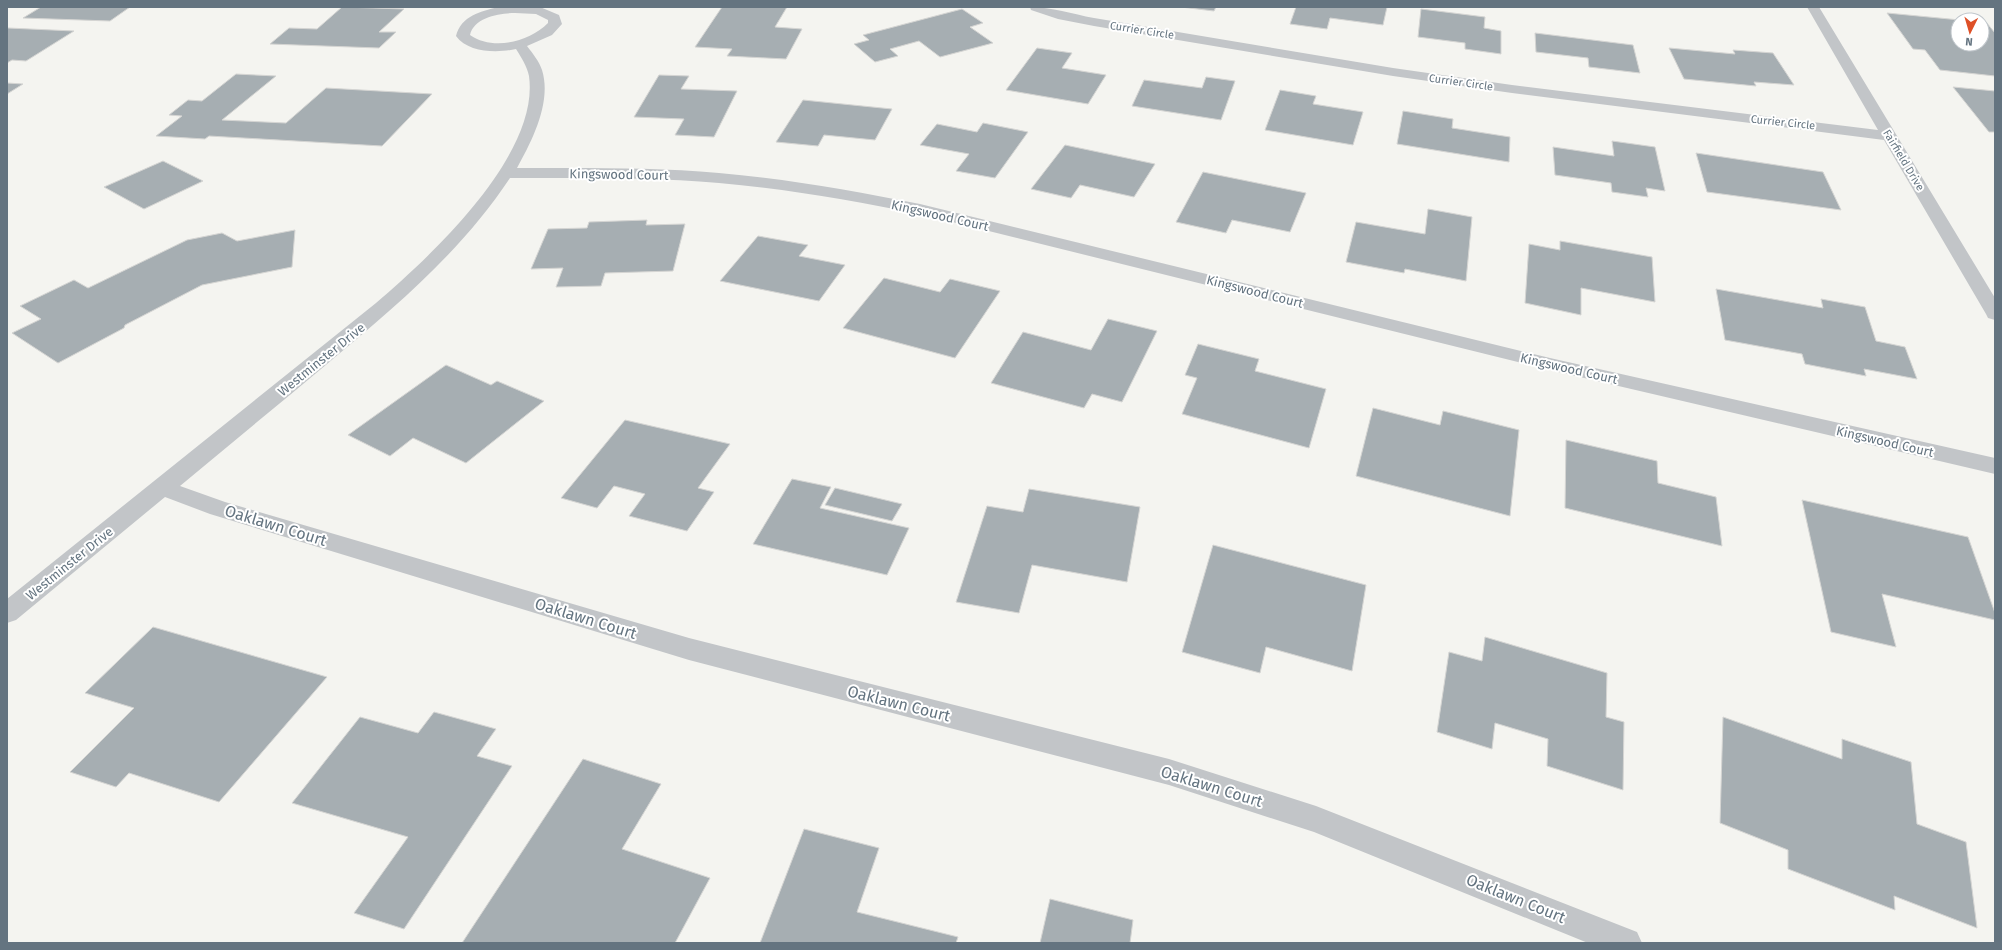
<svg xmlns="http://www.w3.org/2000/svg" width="2002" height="950" font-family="'Fira Sans',sans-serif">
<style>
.building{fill:#a6aeb2;stroke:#d5d5d3}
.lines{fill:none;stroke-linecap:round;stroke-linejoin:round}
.minor{fill:#c2c5c8;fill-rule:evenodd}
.labels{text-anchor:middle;stroke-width:4;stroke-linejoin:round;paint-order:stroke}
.far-street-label{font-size:11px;fill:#647480;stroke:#fff}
.street-label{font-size:13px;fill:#647480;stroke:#fff}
.near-street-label{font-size:16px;fill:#647480;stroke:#fff}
</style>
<rect width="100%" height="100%" fill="#f4f4f0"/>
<g class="building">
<path d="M41 7H130L110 21 23 18Z"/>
<path d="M342 7 404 9 379 32H396L379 48 270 44 289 28 317 29Z"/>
<path d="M722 7H787L775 27 802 29 786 59 727 56 732 49 695 47Z"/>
<path d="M1181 7H1216L1214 11Z"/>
<path d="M1296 7H1387L1383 25 1330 18 1327 29 1290 24Z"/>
<path d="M962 9 983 23 970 27 993 43 940 57 919 41 890 49 898 56 875 62 854 44 869 40 863 35Z"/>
<path d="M1421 9 1485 17 1484 28 1501 31V54L1465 49V43L1418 37Z"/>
<path d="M1887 13 1960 20H1958V44H1982V22H1986L1995 33V76L1940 70 1925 50 1913 49Z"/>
<path d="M7 28H8L74 31 26 61 12 60 7 63Z"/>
<path d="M1535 33 1633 45 1640 73 1589 67 1588 58 1536 52Z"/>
<path d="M1037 48 1072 53 1062 68 1106 75 1088 104 1006 90Z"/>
<path d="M1669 48 1735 54 1733 50 1773 53 1794 85 1754 82 1756 86 1684 79Z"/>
<path d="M236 74 276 76 222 120 286 123 326 88 432 94 382 146 209 136 205 139 156 136 182 116 169 115 188 100 202 101Z"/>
<path d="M659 75 689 76 681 89 737 91 714 137 675 135 684 119 634 117Z"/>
<path d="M1206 77 1235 81 1221 120 1132 106 1144 80 1202 88Z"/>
<path d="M7 83 23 84 7 94Z"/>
<path d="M1953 87 1995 91V132H1989Z"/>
<path d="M1280 90 1316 96 1313 104 1363 112 1353 145 1265 130Z"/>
<path d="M803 100 892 109 875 140 824 135 818 146 776 142Z"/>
<path d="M1403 111 1453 119 1452 128 1510 137 1509 162 1397 144Z"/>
<path d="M983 123 1028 132 995 178 956 171 969 154 920 145 937 124 977 132Z"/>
<path d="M1612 141 1655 147 1665 191 1646 188 1648 197 1612 192 1611 183 1555 175 1553 147 1614 156Z"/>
<path d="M1065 145 1155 164 1134 197 1080 185 1071 198 1031 189Z"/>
<path d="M1696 153 1823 172 1841 210 1707 192Z"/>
<path d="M163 161 203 181 144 209 104 187Z"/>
<path d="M1203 172 1306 193 1290 232 1232 220 1226 233 1176 222Z"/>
<path d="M1428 209 1472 217 1466 281 1405 269 1404 273 1346 262 1356 222 1425 234Z"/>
<path d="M647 220 646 225 685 224 673 271 605 273 601 286 556 287 563 268 531 269 548 229 587 228 589 222Z"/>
<path d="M295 230 292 267 202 285 125 325 124 328 58 363 12 333 41 319 20 306 74 280 88 288 187 240 222 233 237 241Z"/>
<path d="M758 236 808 245 799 256 845 265 819 301 720 281Z"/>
<path d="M1560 241 1652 257 1655 302 1581 288V315L1525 303 1529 244 1560 250Z"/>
<path d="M884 278 940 292 950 279 1000 291 955 358 843 328Z"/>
<path d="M1716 289 1823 308 1821 299 1865 307 1876 341 1905 347 1917 379 1864 369 1866 376 1805 364 1802 354 1725 340Z"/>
<path d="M1108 319 1157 331 1122 402 1092 394 1084 408 991 383 1023 332 1091 350Z"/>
<path d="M1198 344 1259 359 1255 371 1326 389 1309 448 1182 414 1197 378 1185 375Z"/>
<path d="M446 365 491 385 497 381 544 401 466 463 413 438 390 456 348 435Z"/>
<path d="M1373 408 1440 425 1443 411 1519 430 1510 516 1356 476Z"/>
<path d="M625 420 730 444 698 488 714 492 687 531 629 516 645 494 614 486 597 508 561 498Z"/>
<path d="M1566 440 1657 461 1658 483 1716 497 1722 546 1565 508Z"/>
<path d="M792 479 831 487 820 508 909 528 887 575 753 544Z"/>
<path d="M835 488 902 504 892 521 825 505Z"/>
<path d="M1029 489 1140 507 1127 582 1032 565 1019 613 956 602 987 506 1023 512Z"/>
<path d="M1802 500 1968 537 1995 613V620L1882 594 1896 647 1831 632Z"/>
<path d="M1213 545 1366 585 1352 671 1266 647 1260 673 1182 652Z"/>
<path d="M153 627 327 677 219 802 129 773 116 787 70 772 134 708 85 693Z"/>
<path d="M1485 637 1607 673 1606 717 1624 722 1623 790 1547 766 1548 739 1495 723 1492 749 1437 732 1449 652 1482 661Z"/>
<path d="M434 712 496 729 477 756 512 766 404 929 354 913 408 837 292 803 360 717 418 733Z"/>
<path d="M1723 717 1842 759V739L1911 762 1917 824 1966 842 1977 928 1894 896 1895 910 1788 869V850L1720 823Z"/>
<path d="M583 759 661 784 622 849 710 878 675 943H462Z"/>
<path d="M804 829 879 848 857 912 958 937 956 943H760Z"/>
<path d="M1050 899 1133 920 1130 943H1040Z"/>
</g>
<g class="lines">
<g class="minor">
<path d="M499 7H540L559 15 562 24 552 35 527 46C533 54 539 61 542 70 552 102 532 141 517 168 584 168 652 167 719 173 787 179 854 191 920 204L1550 358 1995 458V474L1550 370 920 214C854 201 787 189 719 183 650 177 580 178 510 178 460 253 395 307 327 364 278 405 229 445 180 486L225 502 689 638 1169 759 1316 806 1637 932 1642 943H1588L1314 832 1169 785 689 660 210 514 165 497 16 620 7 623V599L376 303C431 256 540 155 529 76 527 66 521 57 516 49 498 53 468 53 456 36 461 16 481 11 499 7ZM515 13 536 14 548 20V23C529 42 493 51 470 35 474 17 500 13 515 13Z"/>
<path d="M1030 7C1052 7 1072 14 1094 18L1393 68 1512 85 1878 130 1807 7H1819L1995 298V320L1988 318 1986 314 1884 140 1512 93 1393 76 1094 26 1058 19 1031 10Z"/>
</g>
</g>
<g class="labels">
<g class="far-street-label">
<text transform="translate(1142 30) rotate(9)" y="4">Currier Circle</text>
<text transform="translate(1461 82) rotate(8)" y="4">Currier Circle</text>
<text transform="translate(1783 122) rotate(6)" y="4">Currier Circle</text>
<text transform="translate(1904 160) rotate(59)" y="4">Fairfield Drive</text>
</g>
<g class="street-label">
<text transform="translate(619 174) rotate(1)" y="5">Kingswood Court</text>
<text transform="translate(940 215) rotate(13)" y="5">Kingswood Court</text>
<text transform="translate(1255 291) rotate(14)" y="5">Kingswood Court</text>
<text transform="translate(321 359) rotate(-39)" y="5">Westminster Drive</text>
<text transform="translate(1569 368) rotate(13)" y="5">Kingswood Court</text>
<text transform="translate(1885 441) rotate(13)" y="5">Kingswood Court</text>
<text transform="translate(69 563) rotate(-39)" y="5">Westminster Drive</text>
</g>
<g class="near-street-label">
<text transform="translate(276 525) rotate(17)" y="6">Oaklawn Court</text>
<text transform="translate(586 618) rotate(17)" y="6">Oaklawn Court</text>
<text transform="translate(899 703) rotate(14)" y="6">Oaklawn Court</text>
<text transform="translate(1212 786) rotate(17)" y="6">Oaklawn Court</text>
<text transform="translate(1516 898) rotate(22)" y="6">Oaklawn Court</text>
</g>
</g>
<rect width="2002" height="950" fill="none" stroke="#647480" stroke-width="16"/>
<g transform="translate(1970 32) rotate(185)"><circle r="19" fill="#ffffff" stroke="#c1c7cc"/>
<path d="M0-3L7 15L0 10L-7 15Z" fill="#de5027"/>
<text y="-6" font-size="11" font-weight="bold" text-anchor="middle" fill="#647480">N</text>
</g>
</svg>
